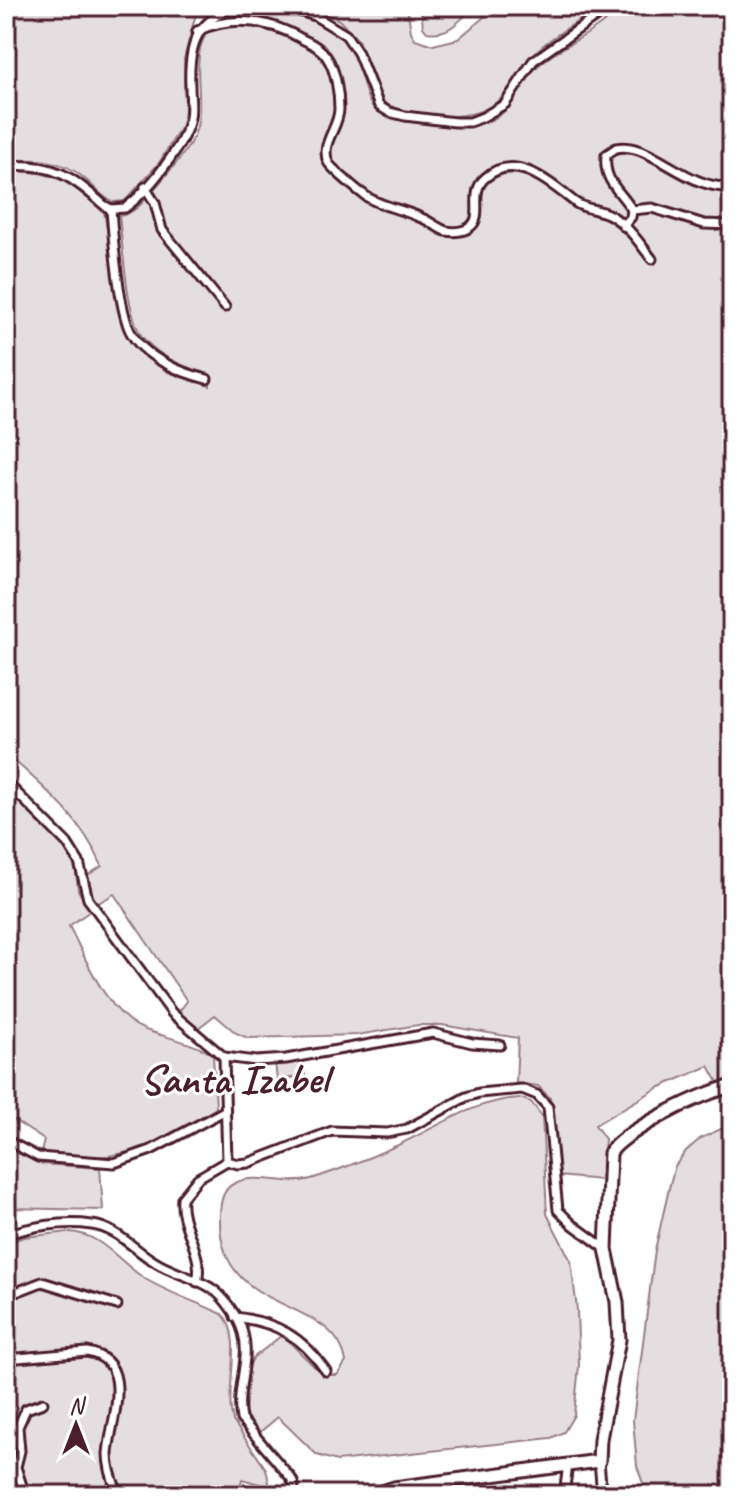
<svg xmlns="http://www.w3.org/2000/svg" width="738" height="1501" font-family="Caveat,sans-serif">
<style>
.green{fill:#e5dee0;stroke:#987e86;stroke-width:2}
.lines{fill:none;stroke-linecap:round;stroke-linejoin:round}
.street-casing{stroke:#4a1f2b;stroke-width:13}
.secondary-casing{stroke:#4a1f2b;stroke-width:17}
.street{stroke:#fff;stroke-width:7}
.secondary{stroke:#fff;stroke-width:11}
.labels{text-anchor:middle;stroke-width:6;stroke-linejoin:round;paint-order:stroke}
.district-label{font-size:42px;font-weight:bold;fill:#4a1f2b;stroke:#fff}
</style>
<rect width="100%" height="100%" fill="#fff"/>
<filter id="ink" filterUnits="userSpaceOnUse"><feTurbulence type="fractalNoise" baseFrequency=".0125" numOctaves="2"/><feDisplacementMap in="SourceGraphic" scale="16" xChannelSelector="R" yChannelSelector="G"/><feConvolveMatrix kernelMatrix="1 2 1 2 8 2 1 2 1" color-interpolation-filters="sRGB"/></filter>
<g filter="url(#ink)">
<g class="green">
<path d="M6 6H198L184 59 185 110 182 125 159 163 125 201 112 202C101 196 93 186 84 178 61 158 34 158 6 161Z"/>
<path d="M308 6H407L411 32 415 39 433 45 458 39 497 6H599C580 22 557 32 539 49 523 64 515 82 501 98 476 125 414 118 384 103L358 40 339 20Z"/>
<path d="M421 6H475C460 20 449 36 427 32L423 27Z"/>
<path d="M622 6H732V1082L719 1084 709 1066 658 1088 595 1125 605 1139 601 1180 558 1176 550 1098 538 1086 516 1083 518 1038 442 1025H418L357 1035 248 1038 236 1033 215 1015 197 1029 178 1013 187 1001 114 894 95 905 85 877 102 866C82 819 44 787 6 753V172C52 168 72 183 104 212L126 333 141 351 168 372 210 386V375C186 368 162 359 144 339 126 319 123 244 119 216 135 214 146 199 156 187 170 170 187 153 195 133 210 94 176 33 233 15 275 1 333 16 355 57 362 71 364 99 374 108 388 121 449 128 468 126 477 125 489 122 497 117 516 105 522 81 538 66 555 50 576 42 594 29 604 23 613 14 622 6Z"/>
<path d="M6 787 57 838 69 853 76 871 78 890 90 911 69 926C86 959 107 1014 143 1029 166 1038 191 1041 213 1055L216 1108C155 1147 114 1167 41 1153L44 1140 6 1115Z"/>
<path d="M302 1059 305 1076 277 1080 275 1062Z"/>
<path d="M520 1098 531 1102 542 1116 547 1214 571 1261 577 1310 579 1365 574 1415 564 1432 551 1438 337 1461 317 1455 278 1417 260 1432 248 1419 245 1411 249 1366 253 1358 282 1335 323 1375H337L346 1362C335 1293 217 1319 220 1216 220 1205 222 1190 233 1184 256 1171 286 1187 311 1179 340 1170 369 1158 396 1146 436 1128 475 1100 520 1098Z"/>
<path d="M732 1124V1495H647L637 1466 633 1420 655 1250 670 1184 675 1166 686 1151 701 1138Z"/>
<path d="M6 1148 42 1164 100 1168 103 1210 6 1208Z"/>
<path d="M69 1232C102 1233 120 1264 147 1280 171 1294 197 1302 222 1314 243 1333 227 1383 231 1411L233 1421 266 1469 270 1487 242 1479 238 1495H6V1243L24 1237Z"/>
</g>
<g class="lines">
<defs>
<g id="street">
<path d="M283 6 315 16 346 35 358 53 379 106 389 112 405 116 455 122H470L483 117 505 104 533 61 611 6"/>
<path d="M197 31C233 15 269 20 302 39 311 43 321 48 326 56 336 70 339 93 339 109 339 128 320 143 328 162 329 166 357 190 363 194 378 206 402 209 419 217 429 220 437 228 446 231 453 232 464 232 470 227 485 216 468 193 485 178 516 150 552 185 576 203 587 210 599 209 610 215 628 225 640 244 652 259"/>
<path d="M6 166C54 163 70 175 105 206L111 209 125 208C147 192 185 145 190 118 192 107 190 97 190 86 188 44 197 18 240 6"/>
<path d="M145 187 155 203 162 230 225 307"/>
<path d="M111 209C113 237 119 308 130 331 143 357 181 373 207 379"/>
<path d="M632 210 652 208 704 224 732 225"/>
<path d="M623 226 631 217 632 210C620 190 603 182 606 155L616 148C651 141 686 190 732 187"/>
<path d="M6 782 67 843 79 862 88 899 172 1013 224 1057 256 1061 286 1059 433 1033 472 1043 500 1045"/>
<path d="M224 1057 227 1161"/>
<path d="M6 1140 38 1157 114 1163 151 1150 224 1111"/>
<path d="M227 1161 238 1164 248 1163 332 1131 387 1133 407 1129 466 1097 479 1093 522 1089 537 1095 548 1107 558 1210 572 1224 606 1249"/>
<path d="M6 1235C32 1226 64 1221 92 1225 117 1228 134 1250 155 1262 172 1273 194 1277 211 1288 224 1296 239 1318 243 1333 251 1360 235 1390 241 1419L291 1478 294 1484 292 1495"/>
<path d="M197 1282C205 1254 179 1226 182 1198L198 1178 227 1161"/>
<path d="M6 1296 42 1282 117 1305"/>
<path d="M235 1317C276 1322 302 1336 326 1371"/>
<path d="M6 1359 87 1352C137 1361 110 1422 108 1454 108 1467 112 1479 117 1491L112 1495"/>
<path d="M599 1461 602 1495"/>
<path d="M25 1495 16 1467 20 1451 18 1427 26 1409 43 1403"/>
<path d="M564 1495 568 1464"/>
</g>
<path id="secondary" d="M373 1495 394 1488 599 1461 600 1439 619 1340 617 1302 606 1249 610 1153C620 1133 710 1088 732 1087"/>
</defs>
<use href="#street" class="street-casing"/>
<use href="#secondary" class="secondary-casing"/>
<use href="#street" class="street"/>
<use href="#secondary" class="secondary"/>
</g>
</g>
<g class="labels">
<g class="district-label">
<text x="234" y="1093">Santa Izabel</text>
</g>
</g>
<rect width="738" height="1501" fill="none" stroke="#fff" stroke-width="32"/>
<rect x="16" y="16" width="706" height="1469" fill="none" stroke="#4a1f2b" stroke-width="3" filter="url(#ink)"/>
<g transform="translate(76 1425)" stroke="#ffffff" stroke-width="6" paint-order="stroke">
<path d="M0-6L14 30L0 20L-14 30Z" fill="#4a1f2b"/>
<text y="-12" font-size="22" font-weight="bold" text-anchor="middle" fill="#4a1f2b">N</text>
</g>
</svg>
